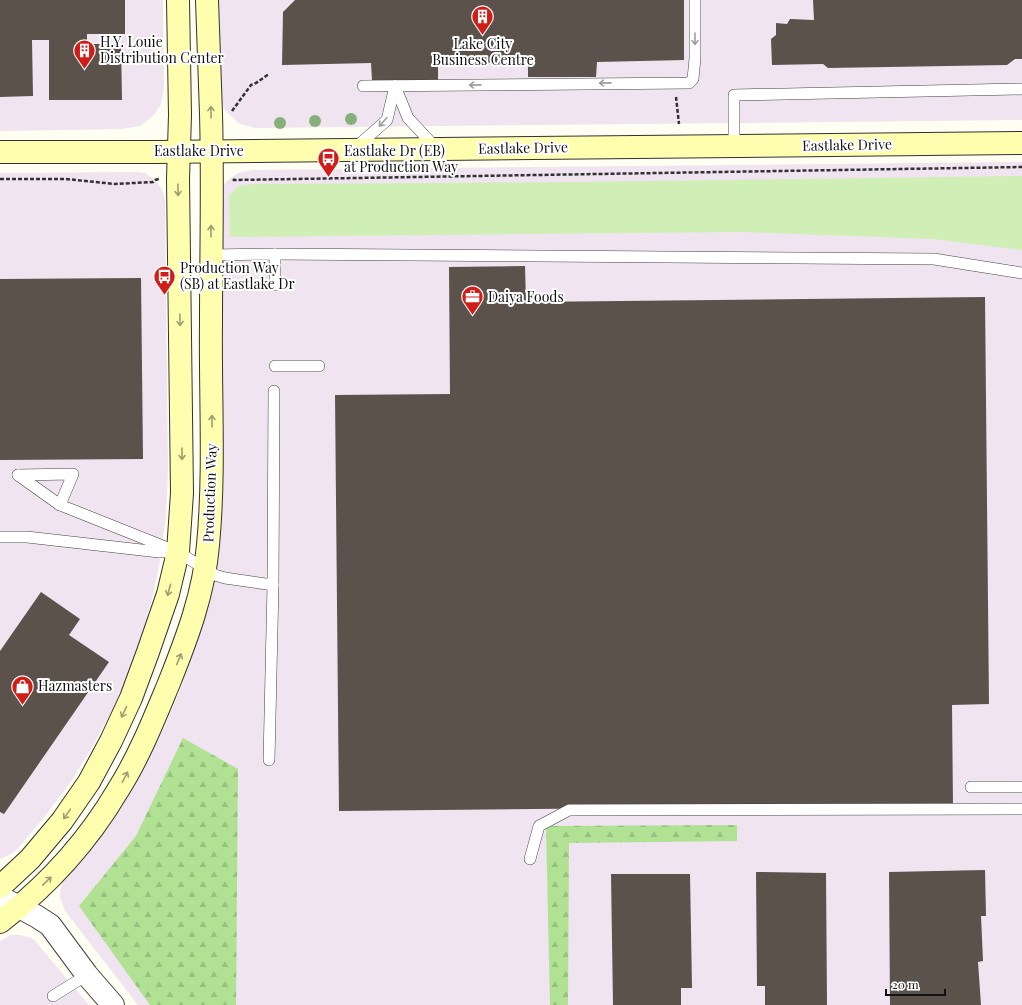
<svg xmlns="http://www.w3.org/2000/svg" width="1022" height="1005" font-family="'Playfair Display',serif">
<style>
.industrial{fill:#efe4ef}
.grass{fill:#d0efb7}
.forest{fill:url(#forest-firs)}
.building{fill:#5a524b}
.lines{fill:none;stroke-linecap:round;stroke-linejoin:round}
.lane-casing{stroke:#434343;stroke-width:12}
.street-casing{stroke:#434343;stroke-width:24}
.secondary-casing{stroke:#323232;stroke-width:24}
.path{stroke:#323232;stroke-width:2.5;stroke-dasharray:4 2;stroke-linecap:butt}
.lane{stroke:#fff;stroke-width:11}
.street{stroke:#fff;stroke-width:22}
.secondary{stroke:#fffdae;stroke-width:22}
.tree{fill:#86b07a}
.oneway{stroke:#9f9f9f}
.oneway2{stroke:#9f9e6f}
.labels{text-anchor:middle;stroke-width:4;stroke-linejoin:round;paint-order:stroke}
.poi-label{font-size:14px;fill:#101010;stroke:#fff;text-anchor:start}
.street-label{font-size:14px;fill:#101010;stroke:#fff}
</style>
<defs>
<pattern id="forest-firs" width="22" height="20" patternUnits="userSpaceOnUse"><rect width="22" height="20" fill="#b1e294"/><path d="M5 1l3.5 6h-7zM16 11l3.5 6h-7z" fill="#97c17f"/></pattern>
</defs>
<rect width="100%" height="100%" fill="#fffef3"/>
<g class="industrial">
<path d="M0 0H163L164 88 161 104 154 115 140 126 122 129 0 131Z"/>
<path d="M217 0H1022V120L255 128 238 123 225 110 221 103Z"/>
<path d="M1022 162V1005H138L65 911 60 897V891L64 878 137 780 159 739 179 693 188 668 196 644 206 603 221 189 228 180 238 173 252 170Z"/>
<path d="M137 172 145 173 155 180 162 189 165 199 168 469 166 517 159 567 151 603 141 637 128 674 112 711 92 747 72 780 45 816 20 846 13 853 0 859V173Z"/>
<path d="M11 935H20L31 938 35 941 89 1005H0V941Z"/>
</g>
<path class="grass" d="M1022 176V250L933 239 744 232 230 237 229 196 238 186 253 184 570 182Z"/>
<g class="forest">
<path d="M183 738 238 769 236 1005H150L79 906 136 836Z"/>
<path d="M737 825V841L569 843 568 1005H550L546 826Z"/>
</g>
<g class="building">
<path d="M0 0H125V34H87V44H121L122 100H49V40H32L33 96 0 97Z"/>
<path d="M295 0H684V60L597 62 596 77H528V62L438 64V80H372L371 63 282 65 283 12Z"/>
<path d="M813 0H1022V59H1015L1007 65 828 68 823 64 772 65 771 39 776 35V23L787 24 790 19 814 20Z"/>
<path d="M525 266 526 302 985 297 989 704 952 705 953 805 339 811 335 395 450 394 449 267Z"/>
<path d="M141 278 143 459 0 460V279Z"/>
<path d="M41 592 80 619 69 635 109 662 4 814 0 812V651Z"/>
<path d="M985 870 986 916H981L983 961 978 962 981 1005H890L889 872Z"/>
<path d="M756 872 826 873 827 1005H765V986H757Z"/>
<path d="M611 874H690L692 988H681V1005H613Z"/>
</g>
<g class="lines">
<defs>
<g id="lane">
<path d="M363 86 689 83 693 79 695 58V0"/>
<path d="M395 86 408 118 437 149"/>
<path d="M734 146V95L1022 89"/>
<path d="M354 149 387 120 395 86"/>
<path d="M275 254 934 259 1022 273"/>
<path d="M211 255 275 254V285"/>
<path d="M275 366H319"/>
<path d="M18 475 60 505 178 552 215 575 225 578 273 585 274 391"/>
<path d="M18 475 73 474 60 505"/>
<path d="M0 537H27L159 552H169"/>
<path d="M269 760 273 585"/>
<path d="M971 787H1022"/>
<path d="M530 859 539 826 569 810 1022 809"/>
<path d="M53 996 87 975"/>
</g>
<path id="street" d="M0 897 36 916 50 925 87 975 113 1005"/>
<g id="secondary">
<path d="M0 152H155L1022 143"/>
<path d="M0 887 30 859 62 821 89 782 111 741 131 698 148 652 168 594 178 552 182 493 178 179 180 115 178 0"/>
<path d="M0 922C47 886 88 841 118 790 139 757 154 719 169 683 187 638 204 593 208 545 215 471 210 396 211 322 211 253 213 183 211 114 210 76 208 38 207 0"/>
</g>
</defs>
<use href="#lane" class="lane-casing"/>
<use href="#street" class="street-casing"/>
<use href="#secondary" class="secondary-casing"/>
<g class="path">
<path d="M676 97 679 124"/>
<path d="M232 111 251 85 256 83 269 74"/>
<path d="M0 179H66L115 184 153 182 155 180 159 179"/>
<path d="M233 179 234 180 1022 167"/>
</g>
<use href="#lane" class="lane"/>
<use href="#street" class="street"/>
<use href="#secondary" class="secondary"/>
</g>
<g class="tree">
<circle cx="351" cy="119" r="6"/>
<circle cx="315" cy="121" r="6"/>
<circle cx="280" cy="123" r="6"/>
</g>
<defs><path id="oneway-shaft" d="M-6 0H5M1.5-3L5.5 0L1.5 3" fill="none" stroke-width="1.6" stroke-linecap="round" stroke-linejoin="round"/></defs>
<g class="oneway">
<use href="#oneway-shaft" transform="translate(695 39) rotate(90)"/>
<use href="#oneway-shaft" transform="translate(605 83) rotate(179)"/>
<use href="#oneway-shaft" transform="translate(475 85) rotate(179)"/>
<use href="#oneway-shaft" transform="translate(383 122) rotate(132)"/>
</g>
<g class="oneway2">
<use href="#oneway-shaft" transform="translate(211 112) rotate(-91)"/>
<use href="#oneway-shaft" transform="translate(178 190) rotate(89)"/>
<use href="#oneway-shaft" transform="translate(211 231) rotate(-90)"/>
<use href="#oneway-shaft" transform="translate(180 320) rotate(89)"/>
<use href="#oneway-shaft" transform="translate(212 421) rotate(-91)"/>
<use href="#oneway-shaft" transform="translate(182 454) rotate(90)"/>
<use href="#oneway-shaft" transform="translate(169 590) rotate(105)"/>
<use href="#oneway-shaft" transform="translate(179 659) rotate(-68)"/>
<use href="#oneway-shaft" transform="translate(124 712) rotate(115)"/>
<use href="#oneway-shaft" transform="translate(125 777) rotate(-63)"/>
<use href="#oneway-shaft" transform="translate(67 814) rotate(125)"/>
<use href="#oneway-shaft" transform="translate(47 881) rotate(-44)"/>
</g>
<defs>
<symbol id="building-pin" viewBox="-11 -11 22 30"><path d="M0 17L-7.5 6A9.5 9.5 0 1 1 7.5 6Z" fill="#d11d17" stroke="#fff"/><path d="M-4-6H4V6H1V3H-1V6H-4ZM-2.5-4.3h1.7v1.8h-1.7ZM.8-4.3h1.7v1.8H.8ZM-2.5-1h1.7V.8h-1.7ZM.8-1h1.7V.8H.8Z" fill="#fff"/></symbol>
<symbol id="bus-pin" viewBox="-11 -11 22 30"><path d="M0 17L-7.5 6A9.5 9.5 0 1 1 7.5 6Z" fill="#d11d17" stroke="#fff"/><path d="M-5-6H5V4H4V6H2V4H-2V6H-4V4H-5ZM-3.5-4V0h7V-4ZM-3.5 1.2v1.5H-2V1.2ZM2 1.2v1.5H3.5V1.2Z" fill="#fff"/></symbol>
<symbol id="office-pin" viewBox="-11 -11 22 30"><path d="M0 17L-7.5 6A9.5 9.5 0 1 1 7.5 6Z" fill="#d11d17" stroke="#fff"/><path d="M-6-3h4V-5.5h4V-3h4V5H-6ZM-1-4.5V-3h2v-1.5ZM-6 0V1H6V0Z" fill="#fff"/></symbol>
<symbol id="shop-pin" viewBox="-11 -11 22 30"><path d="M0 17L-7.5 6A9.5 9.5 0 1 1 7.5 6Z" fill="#d11d17" stroke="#fff"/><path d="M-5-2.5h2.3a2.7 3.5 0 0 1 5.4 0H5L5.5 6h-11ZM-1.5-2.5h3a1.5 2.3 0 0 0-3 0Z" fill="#fff"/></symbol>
</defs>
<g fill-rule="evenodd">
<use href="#building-pin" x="470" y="4" width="25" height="34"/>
<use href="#building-pin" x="72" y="38" width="25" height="34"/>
<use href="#bus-pin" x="316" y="146" width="25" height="34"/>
<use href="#bus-pin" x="152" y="264" width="25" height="34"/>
<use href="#office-pin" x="460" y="284" width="25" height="34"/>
<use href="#shop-pin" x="10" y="674" width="25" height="34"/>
</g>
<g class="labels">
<g class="poi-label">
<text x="100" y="47">H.Y. Louie<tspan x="100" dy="16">Distribution Center</tspan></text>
<text x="483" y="49" text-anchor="middle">Lake City<tspan x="483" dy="16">Business Centre</tspan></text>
<text x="344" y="156">Eastlake Dr (EB)<tspan x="344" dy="16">at Production Way</tspan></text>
<text x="180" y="273">Production Way<tspan x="180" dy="16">(SB) at Eastlake Dr</tspan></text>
<text x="488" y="302">Daiya Foods</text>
<text x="38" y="691">Hazmasters</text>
</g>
<g class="street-label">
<text transform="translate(847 145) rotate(-1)" y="5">Eastlake Drive</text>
<text transform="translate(523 148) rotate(-1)" y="5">Eastlake Drive</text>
<text x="199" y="156">Eastlake Drive</text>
<text transform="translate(210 493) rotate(-88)" y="5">Production Way</text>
</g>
</g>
<path d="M886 989v6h59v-6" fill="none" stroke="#101010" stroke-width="2"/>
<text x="892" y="989" font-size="12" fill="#101010" stroke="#ffffff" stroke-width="3" paint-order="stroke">20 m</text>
</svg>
